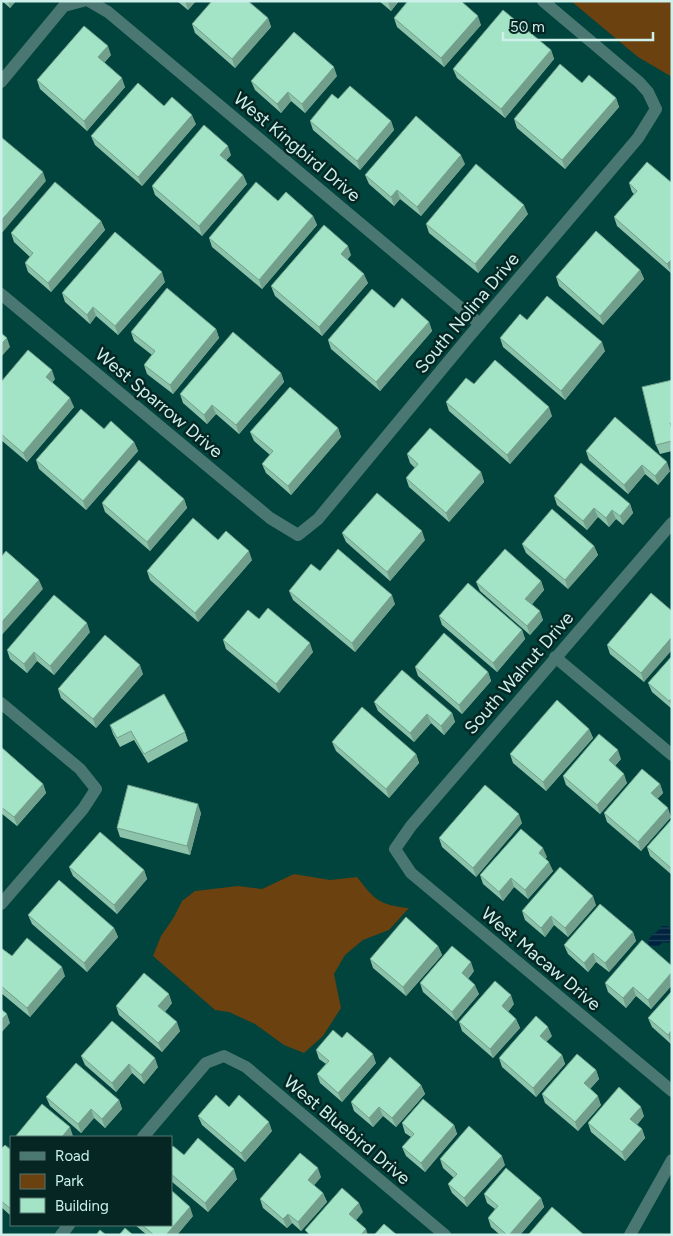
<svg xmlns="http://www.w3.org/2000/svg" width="673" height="1236" font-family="Figtree,sans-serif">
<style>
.park{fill:#6a410f}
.water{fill:url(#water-rules)}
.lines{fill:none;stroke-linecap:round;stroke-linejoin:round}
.street{stroke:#4a7771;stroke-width:12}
.wall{fill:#8cc3aa}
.shaded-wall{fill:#729f8b}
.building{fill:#a3e3c6;stroke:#729f8b}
.labels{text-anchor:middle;stroke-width:5;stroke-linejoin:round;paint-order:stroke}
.street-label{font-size:18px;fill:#cdf0eb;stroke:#062623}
</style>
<defs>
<pattern id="water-rules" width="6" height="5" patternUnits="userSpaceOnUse" patternTransform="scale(1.25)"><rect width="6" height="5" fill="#002440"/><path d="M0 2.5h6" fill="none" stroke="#24445c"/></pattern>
</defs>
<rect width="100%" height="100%" fill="#01433d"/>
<g class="park">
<path d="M571 1H672V77L638 57Z"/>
<path d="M294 874 330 880 357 877C375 900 379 905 409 908L389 930 363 940 345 955 334 974 341 1008 323 1036 304 1053 284 1045 255 1024 229 1012 215 1010 153 956 161 936 174 917 182 901 195 891 238 886 262 889Z"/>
</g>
<path class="water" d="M662 926H667L672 928V941L668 943 663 942 657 947 649 945C646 936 658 933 662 926Z"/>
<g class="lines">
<g class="street">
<path d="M89 1 108 12 480 324"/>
<path d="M1 82 64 6 83 1"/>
<path d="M1 294 270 518 298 535 318 519 467 339 638 138 656 109 648 92 639 82 543 1"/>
<path d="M672 523 411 826 395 849 411 873 672 1091"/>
<path d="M555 657 672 755"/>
<path d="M1 703 80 769 96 789 83 809 1 904"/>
<path d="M143 1137 206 1063 224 1056 246 1067 445 1235"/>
<path d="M61 1235 69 1225"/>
<path d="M630 1235 672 1160"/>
</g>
</g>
<g class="wall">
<path d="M2 1H16L10 8Z"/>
<path d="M177 1H196L188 10Z"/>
<path d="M379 1H399L391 11Z"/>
<path d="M408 1H462L461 2 481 25 444 67 397 27 394 18Z"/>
<path d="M268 18 271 27 235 68 195 33 192 24Z"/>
<path d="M551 50 554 59 505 118 457 78 453 69Z"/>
<path d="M111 55 104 63 125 87 87 131 40 89 37 80Z"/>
<path d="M337 76 305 113 291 101 281 113 255 90 251 81Z"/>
<path d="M582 83 616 98 619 107 565 169 517 128 514 119Z"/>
<path d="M338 99 391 121 394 130 360 170 313 130 310 121Z"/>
<path d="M196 124 142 186 95 145 91 136Z"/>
<path d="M231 155 226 160 243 175 247 184 202 236 155 195 152 186Z"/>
<path d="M465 164 421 216 400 199 394 206 369 184 365 175Z"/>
<path d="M629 183H672V272L671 273 617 226 614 217 634 194 632 192Z"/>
<path d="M278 201 313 216 317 225 262 289 212 247 209 238Z"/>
<path d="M528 214 478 273 429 233 426 224Z"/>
<path d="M101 221 105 230 51 292 28 272 25 263 30 257 14 242 11 233Z"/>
<path d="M351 255 347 260 368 283 322 336 275 296 271 286Z"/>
<path d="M640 270 644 279 603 325 559 286 556 277Z"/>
<path d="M165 282 118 335 96 316 90 324 65 302 62 293Z"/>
<path d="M394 308 429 322 432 331 380 391 331 349 328 340Z"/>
<path d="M527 320 605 351 565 400 503 347 500 338Z"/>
<path d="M216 329 219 338 173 394 147 374 144 365 152 355 134 341 131 332Z"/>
<path d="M281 373 284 382 239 434 216 414 207 424 183 403 180 394Z"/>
<path d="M55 379 52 383 74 407 27 462 1 440V382Z"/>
<path d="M672 380V451L660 454 656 445Z"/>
<path d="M474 384 552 416 510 464 449 411 446 402Z"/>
<path d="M338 428 341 437 291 495 266 473 262 464 270 455 254 441 250 432Z"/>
<path d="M104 429 134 442 138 451 86 510 39 469 36 460Z"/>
<path d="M586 451 670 471 658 485 645 474 628 494 589 460Z"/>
<path d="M407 454 481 472 484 482 449 522 409 487 406 478 415 468 410 463Z"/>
<path d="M554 496 630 504 633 513 623 525 616 519 609 527 598 517 587 530 557 505Z"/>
<path d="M184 499 187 508 150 551 105 512 102 503Z"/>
<path d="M342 533 425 540 390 581 346 542Z"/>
<path d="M522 544 594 546 598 555 568 589 526 553Z"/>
<path d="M252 560 198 622 150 580 147 571Z"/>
<path d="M320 571 395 604 355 652 293 600 289 591Z"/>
<path d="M541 581 544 590 532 604 543 620 530 635 480 591 476 582Z"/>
<path d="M672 611 644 682 610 654 607 645Z"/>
<path d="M439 616 522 630 525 639 497 672 442 625Z"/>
<path d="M259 619 313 652 279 693 226 649 223 640Z"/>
<path d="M90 632 54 675 37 661 27 673 10 659 7 650Z"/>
<path d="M672 656V709L652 692 648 683Z"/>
<path d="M415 667 488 672 491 681 462 714 418 676Z"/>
<path d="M143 674 96 728 61 698 58 689Z"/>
<path d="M374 702 452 713 455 722 444 735 431 723 414 742 378 711Z"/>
<path d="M110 725 185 732 188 741 148 763 134 740 120 747 113 734Z"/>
<path d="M589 729 593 738 546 791 513 763 510 754Z"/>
<path d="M332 742 416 754 419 763 389 798 336 751Z"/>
<path d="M1 747 43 784 46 793 17 826 1 813Z"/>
<path d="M621 759 615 766 627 783 600 814 566 785 563 776Z"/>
<path d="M660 784 663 793 657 799 671 817 641 851 607 822 604 813Z"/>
<path d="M201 813 190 855 120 837 117 828Z"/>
<path d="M672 819V875L650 856 647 847Z"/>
<path d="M522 823 476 877 442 847 439 838Z"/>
<path d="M547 857 545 859 553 871 528 899 514 887 503 901 483 884 480 875Z"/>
<path d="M69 867 144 870 147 879 117 914 73 876Z"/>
<path d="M596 905 568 937 554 925 545 937 525 920 522 911Z"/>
<path d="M28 915 114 928 118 937 87 972 32 924Z"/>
<path d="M633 932 636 941 609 972 596 962 588 972 568 954 564 945Z"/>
<path d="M438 946 442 955 406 996 373 968 370 959Z"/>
<path d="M1 948 12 956 65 976 30 1017 1 993Z"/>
<path d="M672 966V985L651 1009 636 996 626 1008 608 992 605 983Z"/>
<path d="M474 971 468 979 479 994 456 1021 423 992 420 983Z"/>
<path d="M672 991 671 1044 652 1027 648 1018Z"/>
<path d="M172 1003 165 1012 180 1031 162 1052 119 1015 116 1006Z"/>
<path d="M514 1004 508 1012 516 1019 520 1028 493 1058 462 1031 459 1022Z"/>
<path d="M552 1036 546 1042 562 1055 565 1064 536 1097 502 1067 499 1058Z"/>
<path d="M316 1050 376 1063 342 1102 320 1083 317 1074 326 1064 319 1059Z"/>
<path d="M81 1056 158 1067 144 1084 132 1073 116 1092 85 1065Z"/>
<path d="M596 1070 599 1079 590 1089 601 1105 578 1131 545 1103 542 1094Z"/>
<path d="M421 1085 425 1094 396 1127 383 1116 373 1127 354 1111 351 1102Z"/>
<path d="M46 1097 119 1100 122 1109 105 1128 94 1118 81 1133 50 1106Z"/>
<path d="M198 1116 272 1131 245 1162 202 1125Z"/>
<path d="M644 1116 637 1125 642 1129 645 1138 625 1161 591 1132 588 1123Z"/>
<path d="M402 1123 454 1125 457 1134 425 1172 406 1156 402 1147 411 1137 405 1133Z"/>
<path d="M171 1148 184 1155 237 1179 208 1212 171 1181Z"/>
<path d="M1 1149 11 1150V1216L1 1207Z"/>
<path d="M440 1159 505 1165 467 1207 452 1193 448 1184 454 1178 443 1168Z"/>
<path d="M321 1177 314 1185 323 1193 327 1202 301 1231 292 1223 287 1228 263 1208 260 1199Z"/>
<path d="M484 1194 541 1198 544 1207 520 1235H500L491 1227 488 1218 495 1209 487 1203Z"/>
<path d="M193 1216 177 1235H147L135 1225H171Z"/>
</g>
<g class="shaded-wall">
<path d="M8 1H16L10 8Z"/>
<path d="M185 1H196L188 10Z"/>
<path d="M389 1H399L391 11 388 2Z"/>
<path d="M478 16 481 25 444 67 441 58Z"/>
<path d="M268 18 271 27 235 68 232 59Z"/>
<path d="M108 46 111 55 101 66 98 57Z"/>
<path d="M551 50 554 59 505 118 501 109Z"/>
<path d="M334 67 337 76 305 113 302 104Z"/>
<path d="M122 78 125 87 87 131 84 121Z"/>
<path d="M288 92 291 101 281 113 277 104Z"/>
<path d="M616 98 619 107 565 169 562 160Z"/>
<path d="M192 115 196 124 142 186 138 177Z"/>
<path d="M391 121 394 130 360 170 357 161Z"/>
<path d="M228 146 231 155 223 164 220 155Z"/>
<path d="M461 155 465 164 421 216 417 207Z"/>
<path d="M43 172 46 181 1 234V221Z"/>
<path d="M243 175 247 184 202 236 199 226Z"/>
<path d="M397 190 400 199 394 206 391 197Z"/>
<path d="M524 205 528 214 478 273 475 264Z"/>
<path d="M313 216 317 225 262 289 259 280Z"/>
<path d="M101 221 105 230 51 292 48 283Z"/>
<path d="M348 246 351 255 344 263 341 254Z"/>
<path d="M672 259V272L671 273 667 264Z"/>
<path d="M640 270 644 279 603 325 600 316Z"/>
<path d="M162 272 165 282 118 335 115 326Z"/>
<path d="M364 274 368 283 322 336 319 327Z"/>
<path d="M93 307 96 316 90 324 87 315Z"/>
<path d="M429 322 432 331 380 391 376 382Z"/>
<path d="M216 329 219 338 173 394 170 385Z"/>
<path d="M7 338 10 347 1 357V344Z"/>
<path d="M602 342 605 351 565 400 561 391Z"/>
<path d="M52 370 55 379 49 386 46 377Z"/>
<path d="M281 373 284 382 239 434 236 425Z"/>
<path d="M70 398 74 407 27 462 23 453Z"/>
<path d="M212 405 216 414 207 424 204 415Z"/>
<path d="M549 407 552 416 510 464 507 455Z"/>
<path d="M338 428 341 437 291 495 288 486Z"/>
<path d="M134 442 138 451 86 510 83 501Z"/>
<path d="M667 462 670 471 658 485 655 476Z"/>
<path d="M642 465 645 474 628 494 624 485Z"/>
<path d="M481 472 484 482 449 522 446 513Z"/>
<path d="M184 499 187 508 150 551 147 542Z"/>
<path d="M630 504 633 513 623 525 620 516Z"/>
<path d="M594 508 598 517 587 530 583 521Z"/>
<path d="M612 510 616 519 609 527 606 518Z"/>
<path d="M422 531 425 540 390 581 387 572Z"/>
<path d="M594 546 598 555 568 589 565 580Z"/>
<path d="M249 551 252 560 198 622 195 613Z"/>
<path d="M39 580 43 589 1 636V623Z"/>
<path d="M541 581 544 590 529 608 525 599Z"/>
<path d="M392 595 395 604 355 652 352 643Z"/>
<path d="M540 611 543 620 530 635 527 626Z"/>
<path d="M87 623 90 632 54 675 50 666Z"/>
<path d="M522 630 525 639 497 672 493 663Z"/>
<path d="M672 637V650L644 682 641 673Z"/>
<path d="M310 643 313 652 279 693 276 684Z"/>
<path d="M34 652 37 661 27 673 24 664Z"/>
<path d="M140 665 143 674 96 728 93 719Z"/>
<path d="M488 672 491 681 462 714 459 705Z"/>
<path d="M672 698V708L669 701Z"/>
<path d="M452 713 455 722 444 735 441 726Z"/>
<path d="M427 714 431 723 414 742 410 733Z"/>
<path d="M589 729 593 738 546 791 543 782Z"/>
<path d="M618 750 621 759 612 769 609 760Z"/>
<path d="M416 754 419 763 389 798 386 789Z"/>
<path d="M624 774 627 783 600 814 597 805Z"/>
<path d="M43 784 46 793 17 826 14 817Z"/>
<path d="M660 784 663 793 654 802 651 793Z"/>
<path d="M198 804 201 813 190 855 187 846Z"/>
<path d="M668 808 671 817 641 851 638 842Z"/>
<path d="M519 814 522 823 476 877 473 868Z"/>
<path d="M543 848 547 857 542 862 539 853Z"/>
<path d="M549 862 553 871 528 899 525 890Z"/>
<path d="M144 870 147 879 117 914 114 905Z"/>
<path d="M511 878 514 887 503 901 499 892Z"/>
<path d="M593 896 596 905 568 937 565 928Z"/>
<path d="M551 916 554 925 545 937 541 928Z"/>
<path d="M114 928 118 937 87 972 84 963Z"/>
<path d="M633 932 636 941 609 972 605 963Z"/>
<path d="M438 946 442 955 406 996 403 987Z"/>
<path d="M593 953 596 962 588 972 584 963Z"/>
<path d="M471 962 474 971 465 982 462 973Z"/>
<path d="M62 967 65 976 30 1017 27 1008Z"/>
<path d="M672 972V985L651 1009 648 1000Z"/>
<path d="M475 985 479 994 456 1021 452 1012Z"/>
<path d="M633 987 636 996 626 1008 623 998Z"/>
<path d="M169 994 172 1003 162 1015 158 1006Z"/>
<path d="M511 995 514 1004 505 1015 502 1006Z"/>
<path d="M7 1014 10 1023 1 1033V1020Z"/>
<path d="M516 1019 520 1028 493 1058 490 1049Z"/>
<path d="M177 1022 180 1031 162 1052 158 1043Z"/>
<path d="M548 1027 552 1036 543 1045 540 1036Z"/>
<path d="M672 1030V1043L671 1044 668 1035Z"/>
<path d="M373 1054 376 1063 342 1102 338 1093Z"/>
<path d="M562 1055 565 1064 536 1097 533 1088Z"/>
<path d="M155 1058 158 1067 144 1084 141 1075Z"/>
<path d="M129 1064 132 1073 116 1092 112 1083Z"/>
<path d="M596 1070 599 1079 587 1092 584 1083Z"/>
<path d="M421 1085 425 1094 396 1127 392 1118Z"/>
<path d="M598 1096 601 1105 578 1131 575 1122Z"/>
<path d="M119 1100 122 1109 105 1128 102 1119Z"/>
<path d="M379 1107 383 1116 373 1127 369 1118Z"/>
<path d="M641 1107 644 1116 634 1128 630 1119Z"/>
<path d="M91 1109 94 1118 81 1133 78 1124Z"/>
<path d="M269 1122 272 1131 245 1162 241 1153Z"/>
<path d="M454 1125 457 1134 425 1172 421 1163Z"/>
<path d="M70 1127 73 1136V1137H62Z"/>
<path d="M642 1129 645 1138 625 1161 622 1152Z"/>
<path d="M502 1156 505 1165 467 1207 464 1198Z"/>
<path d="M318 1168 321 1177 311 1189 308 1180Z"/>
<path d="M234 1169 237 1179 208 1212 205 1203Z"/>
<path d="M323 1193 327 1202 301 1231 298 1222Z"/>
<path d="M541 1198 544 1207 520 1235H509Z"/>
<path d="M359 1203 363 1212 353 1224 349 1214Z"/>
<path d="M190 1207 193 1216 177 1235H166Z"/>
<path d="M288 1214 292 1223 287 1228 283 1219Z"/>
<path d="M366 1229 368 1235H361Z"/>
</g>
<g class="building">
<path d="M212 1H248L268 18 232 59 192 24Z"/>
<path d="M408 1H461L478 16 441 58 394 18Z"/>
<path d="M503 10 551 50 501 109 453 69Z"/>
<path d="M84 26 108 46 98 57 122 78 84 121 37 80Z"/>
<path d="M294 32 334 67 302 104 288 92 277 104 251 81Z"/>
<path d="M560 64 582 83 589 75 616 98 562 160 514 119Z"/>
<path d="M138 83 164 106 172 97 192 115 138 177 91 136Z"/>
<path d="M350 86 391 121 357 161 310 121 332 94 338 99Z"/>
<path d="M416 116 461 155 417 207 397 190 391 197 365 175Z"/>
<path d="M204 125 228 146 220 155 243 175 199 226 152 186Z"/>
<path d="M1 137 43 172 1 221Z"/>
<path d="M647 162 672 183V259L667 264 614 217 637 191 629 183Z"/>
<path d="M476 164 524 205 475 264 426 224Z"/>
<path d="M55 182 101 221 48 283 25 263 33 253 11 233Z"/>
<path d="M256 182 278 201 286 192 313 216 259 280 209 238Z"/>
<path d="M324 225 348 246 341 254 364 274 319 327 271 286Z"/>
<path d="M596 231 640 270 600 316 556 277Z"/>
<path d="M115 232 162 272 115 326 93 307 87 315 62 293Z"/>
<path d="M167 288 216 329 170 385 144 365 155 351 131 332Z"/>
<path d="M372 289 394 308 402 298 429 322 376 382 328 340Z"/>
<path d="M547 296 602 342 561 391 500 338 520 314 527 320Z"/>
<path d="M233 332 281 373 236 425 212 405 204 415 180 394Z"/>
<path d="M1 333 7 338 1 344Z"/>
<path d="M28 350 52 370 46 377 70 398 23 453 1 434V382Z"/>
<path d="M495 360 549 407 507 455 446 402 466 378 474 384Z"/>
<path d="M672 380V423H670L672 429V441L656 445 642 387Z"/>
<path d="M290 387 338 428 288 486 262 464 273 451 250 432Z"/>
<path d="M81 409 104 429 111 421 134 442 83 501 36 460Z"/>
<path d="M615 417 667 462 655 476 642 465 624 485 586 451Z"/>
<path d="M430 428 481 472 446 513 406 478 418 464 407 454Z"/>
<path d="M139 460 184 499 147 542 102 503Z"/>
<path d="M581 463 630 504 620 516 612 510 606 518 594 508 583 521 554 496Z"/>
<path d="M377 493 422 531 387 572 342 533Z"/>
<path d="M552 509 594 546 565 580 522 544Z"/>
<path d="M193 518 218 540 226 531 249 551 195 613 147 571Z"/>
<path d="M338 549 392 595 352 643 289 591 311 564 320 571Z"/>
<path d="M505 549 541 581 525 599 540 611 527 626 476 582Z"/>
<path d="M6 551 39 580 1 623V557Z"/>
<path d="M468 583 522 630 493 663 439 616Z"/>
<path d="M651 593 672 611V637L641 673 607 645Z"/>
<path d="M54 595 87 623 50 666 34 652 24 664 7 650Z"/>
<path d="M268 608 310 643 276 684 223 640 248 610 259 619Z"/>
<path d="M444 633 488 672 459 705 415 667Z"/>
<path d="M105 635 140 665 93 719 58 689Z"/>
<path d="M672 656V698L669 701 648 683Z"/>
<path d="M402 670 452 713 441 726 427 714 410 733 374 702Z"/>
<path d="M164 694 185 732 144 754 131 731 117 738 110 725Z"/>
<path d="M557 700 589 729 543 782 510 754Z"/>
<path d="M362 707 416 754 386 789 332 742Z"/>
<path d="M599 734 618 750 609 760 624 774 597 805 563 776Z"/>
<path d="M1 747 43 784 14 817 1 807Z"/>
<path d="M642 769 660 784 651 793 668 808 638 842 604 813Z"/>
<path d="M128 785 198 804 187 846 117 828Z"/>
<path d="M485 785 519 814 473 868 439 838Z"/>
<path d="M672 819V869L647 847Z"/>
<path d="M521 829 543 848 539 853 549 862 525 890 511 878 499 892 480 875Z"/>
<path d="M100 832 144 870 114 905 69 867Z"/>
<path d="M560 867 593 896 565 928 551 916 541 928 522 911Z"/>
<path d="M59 880 114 928 84 963 28 915Z"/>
<path d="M600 904 633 932 605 963 593 953 584 963 564 945Z"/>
<path d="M406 917 438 946 403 987 370 959Z"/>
<path d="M27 938 62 967 27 1008 1 986V948L12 956Z"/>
<path d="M642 940 672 966V972L648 1000 633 987 623 998 605 983Z"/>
<path d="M452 946 471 962 462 973 475 985 452 1012 420 983Z"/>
<path d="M144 973 169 994 158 1006 177 1022 158 1043 116 1006Z"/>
<path d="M495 981 511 995 502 1006 516 1019 490 1049 459 1022Z"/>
<path d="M672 991V1030L668 1035 648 1018Z"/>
<path d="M1 1009 7 1014 1 1020Z"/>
<path d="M536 1016 548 1027 540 1036 562 1055 533 1088 499 1058Z"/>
<path d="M112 1021 155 1058 141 1075 129 1064 112 1083 81 1056Z"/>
<path d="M333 1030 342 1038 347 1032 373 1054 338 1093 317 1074 329 1061 316 1050Z"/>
<path d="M577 1054 596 1070 584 1083 598 1096 575 1122 542 1094Z"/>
<path d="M390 1057 421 1085 392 1118 379 1107 369 1118 351 1102Z"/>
<path d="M76 1063 119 1100 102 1119 91 1109 78 1124 46 1097Z"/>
<path d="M619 1087 641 1107 630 1119 642 1129 622 1152 588 1123Z"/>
<path d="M216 1095 229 1107 239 1095 269 1122 241 1153 198 1116Z"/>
<path d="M423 1099 454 1125 421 1163 402 1147 414 1134 402 1123Z"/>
<path d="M42 1104 70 1127 62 1137H15Z"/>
<path d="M469 1126 502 1156 464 1198 448 1184 457 1174 440 1159Z"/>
<path d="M198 1138 234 1169 205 1203 171 1174V1148L173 1146 184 1155Z"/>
<path d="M5 1145 11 1150V1209L1 1201V1149Z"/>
<path d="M300 1153 318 1168 308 1180 323 1193 298 1222 288 1214 283 1219 260 1199Z"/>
<path d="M506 1168 541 1198 509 1235H507L488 1218 498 1206 484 1194Z"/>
<path d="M342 1188 359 1203 349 1214 366 1229 361 1235H310L305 1230Z"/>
<path d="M171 1190 190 1207 166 1235H154L142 1225H171Z"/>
<path d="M552 1207 584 1235H528Z"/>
<path d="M384 1224 397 1235H374Z"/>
<path d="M125 1228 133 1235H119Z"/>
<path d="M100 1230 106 1235H96Z"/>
</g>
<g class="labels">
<g class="street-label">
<text transform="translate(297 147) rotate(40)" y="6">West Kingbird Drive</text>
<text transform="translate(467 313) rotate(-50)" y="6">South Nolina Drive</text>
<text transform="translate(159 403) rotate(40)" y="6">West Sparrow Drive</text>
<text transform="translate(519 673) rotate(-49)" y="6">South Walnut Drive</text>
<text transform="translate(541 959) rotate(40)" y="6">West Macaw Drive</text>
<text transform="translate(347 1130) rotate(40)" y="6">West Bluebird Drive</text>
</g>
</g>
<rect width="673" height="1236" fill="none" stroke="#cdf0eb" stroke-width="5"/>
<rect x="10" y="1136" width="162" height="90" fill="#062623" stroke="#567773"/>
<rect x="20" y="1152" width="25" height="8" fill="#4a7771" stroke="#567773"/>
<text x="55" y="1161" font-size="15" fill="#cdf0eb">Road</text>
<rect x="20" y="1174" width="25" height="15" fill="#6a410f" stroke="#567773"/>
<text x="55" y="1186" font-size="15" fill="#cdf0eb">Park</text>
<rect x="20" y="1198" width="25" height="15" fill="#a3e3c6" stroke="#567773"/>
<text x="55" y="1211" font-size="15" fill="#cdf0eb">Building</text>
<path d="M503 32v8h150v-8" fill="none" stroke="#cdf0eb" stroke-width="2.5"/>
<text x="510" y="32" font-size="15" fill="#cdf0eb" stroke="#062623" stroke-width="4" paint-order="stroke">50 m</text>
</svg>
